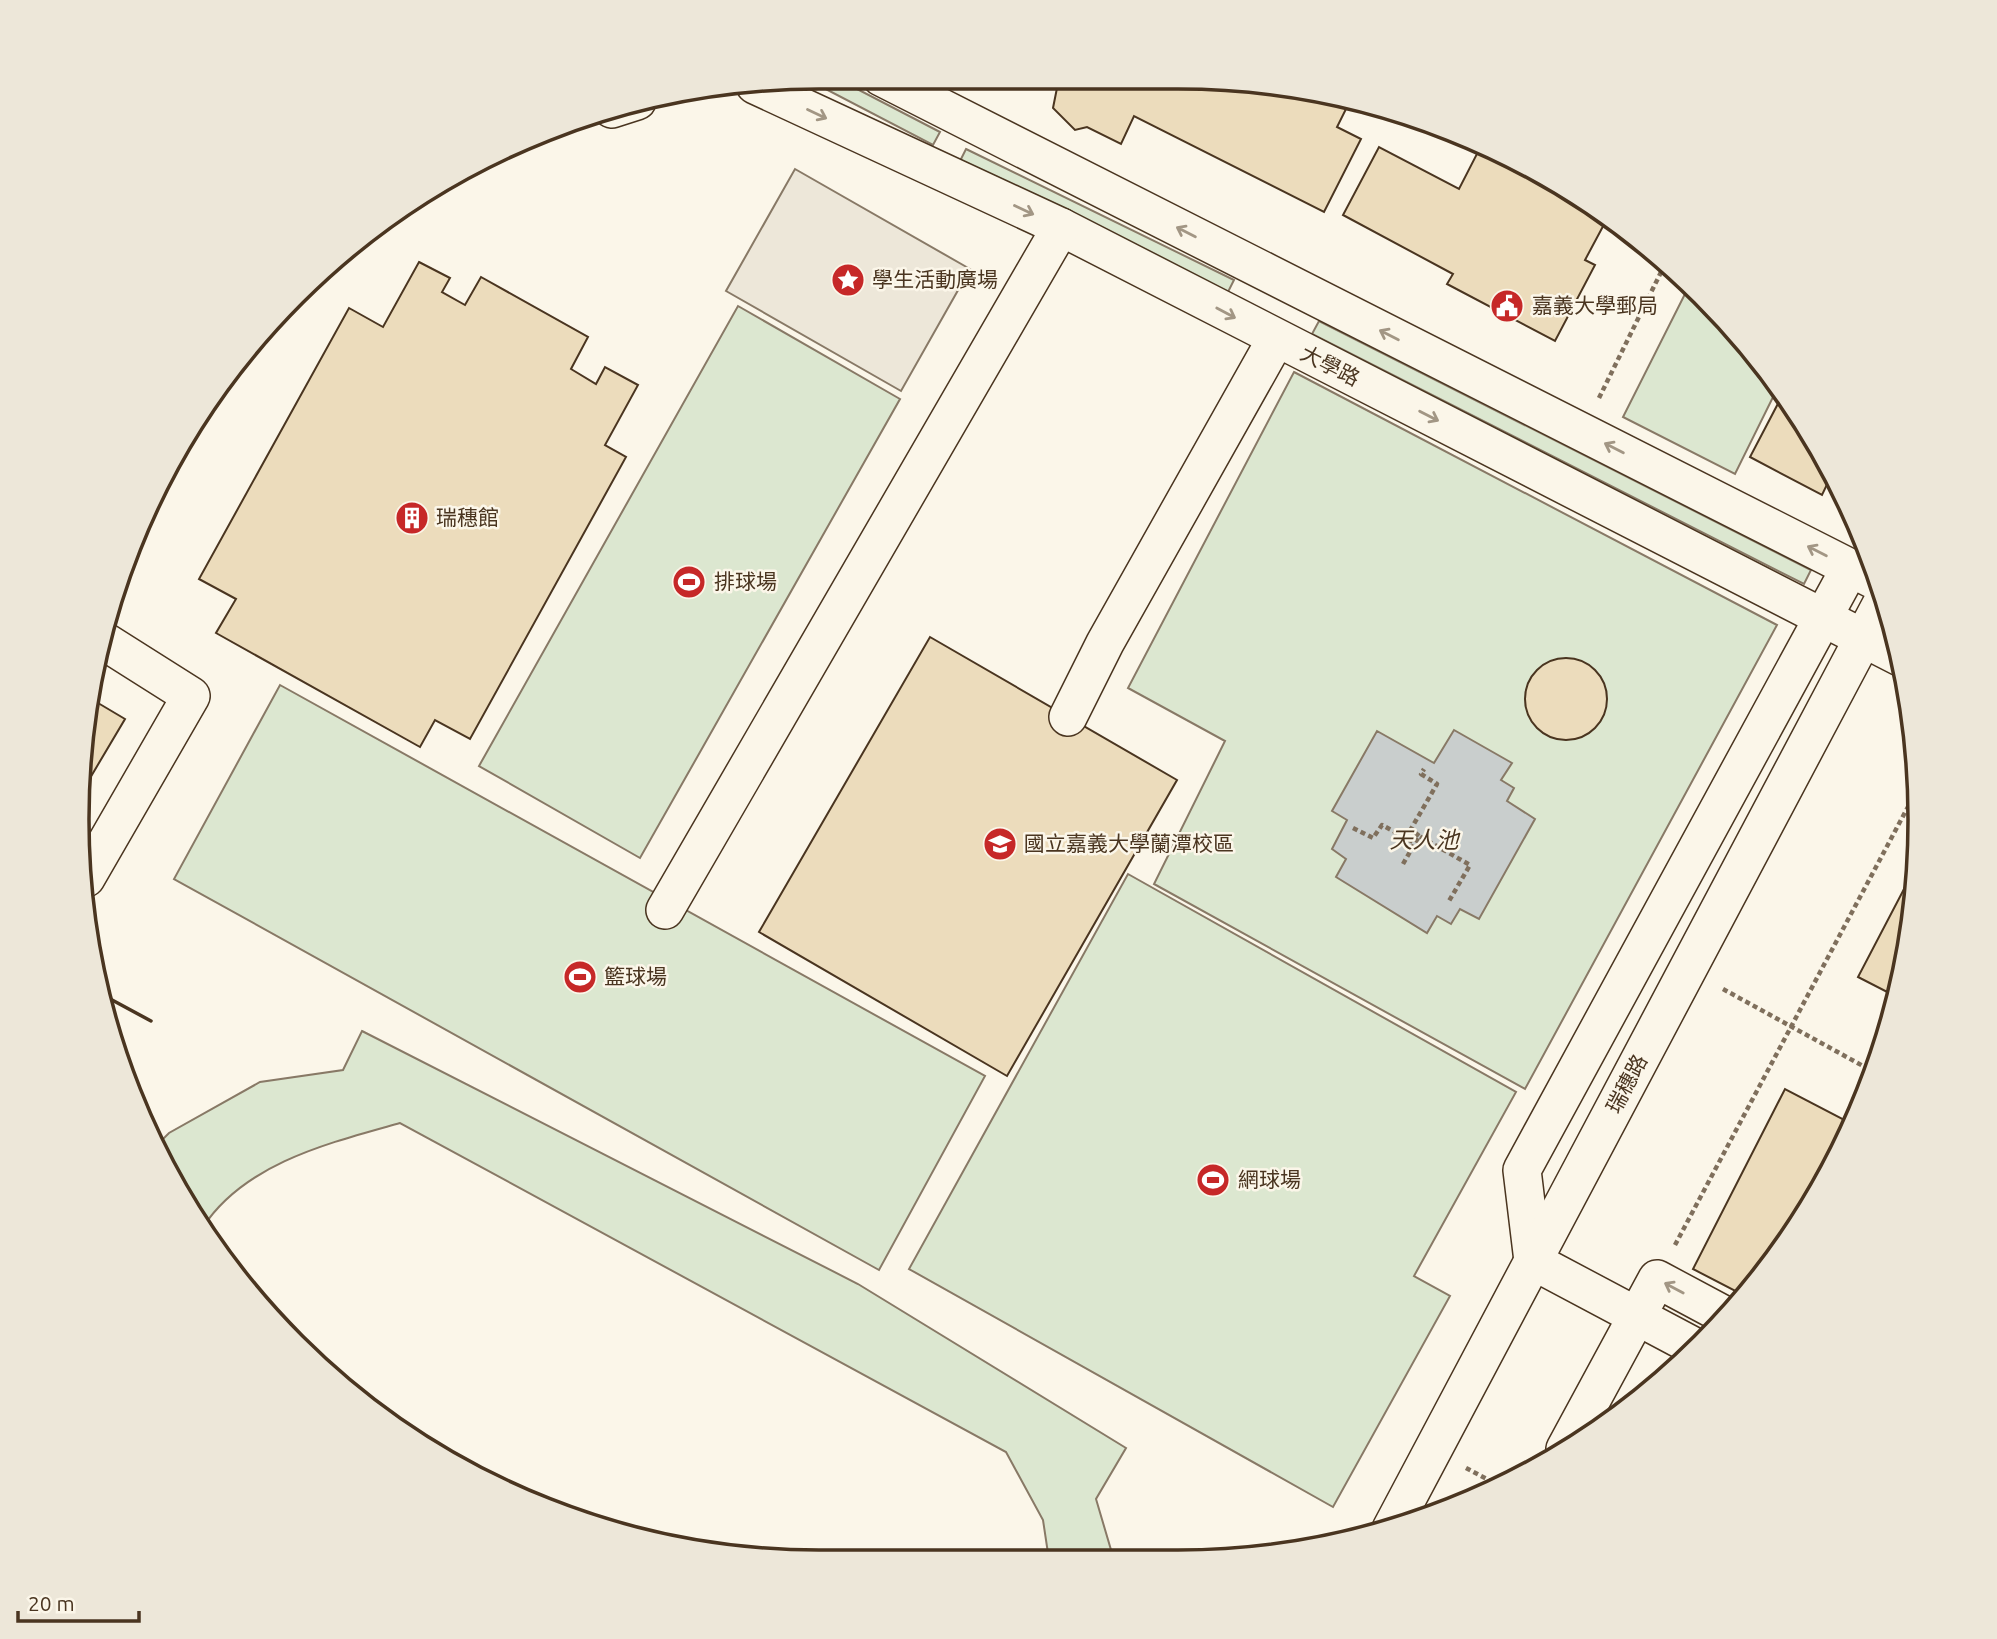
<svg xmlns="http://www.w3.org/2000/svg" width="1997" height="1639" font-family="Ubuntu,'Noto Sans TC',sans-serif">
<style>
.green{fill:#dce7d0;stroke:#887966;stroke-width:2}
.parking{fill:#ede7d9;stroke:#887966;stroke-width:2}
.water{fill:#c9cecd;stroke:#887966;stroke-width:2}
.building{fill:#ecdcbc;stroke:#4a3520;stroke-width:2}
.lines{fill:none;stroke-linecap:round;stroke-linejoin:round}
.minor-casing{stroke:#4a3520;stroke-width:40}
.path{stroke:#7f6f5c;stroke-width:4.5;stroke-dasharray:5 3.5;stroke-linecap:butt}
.minor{stroke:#fbf6e9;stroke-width:37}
.wall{stroke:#4a3520;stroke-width:3.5}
.oneway{stroke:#a29684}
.labels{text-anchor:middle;stroke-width:5;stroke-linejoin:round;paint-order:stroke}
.poi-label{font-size:21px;fill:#4a3520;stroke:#fbf6e9;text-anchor:start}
.street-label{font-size:21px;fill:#4a3520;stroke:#fbf6e9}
.water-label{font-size:23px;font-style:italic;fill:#4a3520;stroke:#fbf6e9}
.rim{fill:none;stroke:#4a3520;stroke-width:3.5}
</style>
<rect width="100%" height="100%" fill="#fbf6e9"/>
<g class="green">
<path d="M819 77H834L940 132 933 145 816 84Z"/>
<path d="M966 149 1234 280 1228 292 960 161Z"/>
<path d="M1690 284 1767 368 1778 387 1735 474 1623 417Z"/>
<path d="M738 306 900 399 640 858 479 766Z"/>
<path d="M1319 321 1811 570 1804 584 1312 334Z"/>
<path d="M1294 372 1777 625 1525 1089 1154 884 1225 741 1128 688Z"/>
<path d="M280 685 985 1076 879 1270 174 879Z"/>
<path d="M1128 874 1516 1092 1414 1276 1450 1296 1333 1507 909 1269Z"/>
<path d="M362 1031 858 1284 1126 1448 1096 1499 1114 1560H1049L1043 1520 1006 1452 400 1123C329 1143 245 1163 203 1227L154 1148 169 1133 260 1082 343 1070Z"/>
</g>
<path class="parking" d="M795 169 970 269 901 391 726 291Z"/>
<path class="water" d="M1454 730 1512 763 1501 780 1514 788 1507 801 1535 819 1479 919 1460 909 1451 924 1437 916 1427 933 1336 877 1346 859 1332 849 1347 820 1332 811 1377 731 1434 763Z"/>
<g class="building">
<path d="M1059 78 1226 79 1323 91 1349 103 1337 127 1361 139 1324 212 1134 116 1121 144 1087 127 1075 130 1053 108Z"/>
<path d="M1482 144 1590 202 1608 217 1585 260 1595 265 1555 341 1447 284 1453 274 1343 215 1379 147 1459 189Z"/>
<path d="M419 262 450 278 442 292 465 305 481 277 588 337 571 369 596 384 605 367 638 385 605 445 626 457 470 739 435 720 420 747 216 633 236 599 199 579 349 308 383 327Z"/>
<path d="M1783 394 1832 474 1822 495 1750 457Z"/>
<path d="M930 637 1177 780 1007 1076 759 932Z"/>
<circle cx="1566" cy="699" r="41"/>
<path d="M93 700 125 719 80 795 79 771Z"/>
<path d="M1915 868 1914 917 1895 996 1858 977Z"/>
<path d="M1874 1073 1820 1191 1745 1296 1693 1269 1785 1089 1848 1122Z"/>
</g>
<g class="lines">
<defs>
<g id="minor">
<path d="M881 77 1878 582"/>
<path d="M755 85 1061 227 1900 657"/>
<path d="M612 109 637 101"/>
<path d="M1068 717 1105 643 1276 339"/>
<path d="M86 878 191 696 104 641"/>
<path d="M665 910 1061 227"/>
<path d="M1695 1347 1533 1261 1522 1170 1850 568"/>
<path d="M1565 1449 1657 1279 1728 1317"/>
<path d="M1391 1529 1884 599"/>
</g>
</defs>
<use href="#minor" class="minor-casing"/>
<g class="path">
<path d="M1336 96V95"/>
<path d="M1599 398 1665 264"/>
<path d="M1353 828 1373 838 1382 825 1415 843 1419 836 1470 865 1449 901"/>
<path d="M1419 836 1411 829 1437 784 1421 774 1424 769"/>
<path d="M1403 864 1415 843"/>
<path d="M1723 989 1874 1072"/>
<path d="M1675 1245 1918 788"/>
<path d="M1466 1468 1502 1487"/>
</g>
<use href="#minor" class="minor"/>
<path class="wall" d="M101 994 151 1021"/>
</g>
<defs><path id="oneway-shaft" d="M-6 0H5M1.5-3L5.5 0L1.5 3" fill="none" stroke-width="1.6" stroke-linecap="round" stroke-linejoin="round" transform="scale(1.75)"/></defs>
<g class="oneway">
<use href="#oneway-shaft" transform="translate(817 114) rotate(25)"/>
<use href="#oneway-shaft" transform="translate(1024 210) rotate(25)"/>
<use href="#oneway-shaft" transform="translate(1186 232) rotate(-153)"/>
<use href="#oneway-shaft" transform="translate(1226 313) rotate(28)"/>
<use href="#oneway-shaft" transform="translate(1389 335) rotate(-153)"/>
<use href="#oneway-shaft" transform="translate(1429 416) rotate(27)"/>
<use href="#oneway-shaft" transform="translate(1614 448) rotate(-153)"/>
<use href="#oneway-shaft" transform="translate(1817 551) rotate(-153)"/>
<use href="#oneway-shaft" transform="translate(1674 1288) rotate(-152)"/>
</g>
<defs>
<symbol id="sight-disc" viewBox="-11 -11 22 22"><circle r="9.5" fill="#c62828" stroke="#fbf6e9"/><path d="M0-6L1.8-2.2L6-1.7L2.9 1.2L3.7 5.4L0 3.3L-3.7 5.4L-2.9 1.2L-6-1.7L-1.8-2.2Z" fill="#fff"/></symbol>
<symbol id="civic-disc" viewBox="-11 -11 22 22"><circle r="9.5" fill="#c62828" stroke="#fbf6e9"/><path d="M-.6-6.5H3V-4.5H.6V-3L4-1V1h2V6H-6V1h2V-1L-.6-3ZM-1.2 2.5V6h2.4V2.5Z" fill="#fff"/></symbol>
<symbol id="building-disc" viewBox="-11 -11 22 22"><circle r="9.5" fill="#c62828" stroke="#fbf6e9"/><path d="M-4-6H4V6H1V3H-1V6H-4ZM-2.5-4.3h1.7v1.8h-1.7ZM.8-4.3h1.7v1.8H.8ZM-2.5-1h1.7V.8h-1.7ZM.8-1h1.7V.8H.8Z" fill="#fff"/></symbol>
<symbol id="stadium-disc" viewBox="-11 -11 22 22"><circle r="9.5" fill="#c62828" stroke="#fbf6e9"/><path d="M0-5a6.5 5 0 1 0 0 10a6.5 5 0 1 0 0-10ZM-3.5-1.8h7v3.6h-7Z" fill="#fff"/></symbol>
<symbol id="university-disc" viewBox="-11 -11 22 22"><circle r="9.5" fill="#c62828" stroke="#fbf6e9"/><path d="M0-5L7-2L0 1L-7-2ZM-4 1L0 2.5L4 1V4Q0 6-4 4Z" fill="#fff"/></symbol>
</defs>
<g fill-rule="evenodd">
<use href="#sight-disc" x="829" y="261" width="38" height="38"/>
<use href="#civic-disc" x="1488" y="287" width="38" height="38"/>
<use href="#building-disc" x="393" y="499" width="38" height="38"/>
<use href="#stadium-disc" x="670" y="563" width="38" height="38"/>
<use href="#university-disc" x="981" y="825" width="38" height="38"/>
<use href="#stadium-disc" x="561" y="958" width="38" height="38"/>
<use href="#stadium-disc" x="1194" y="1161" width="38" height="38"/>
</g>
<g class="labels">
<g class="poi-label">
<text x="872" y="287">學生活動廣場</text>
<text x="1532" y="313">嘉義大學郵局</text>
<text x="436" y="525">瑞穗館</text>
<text x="714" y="589">排球場</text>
<text x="1024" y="851">國立嘉義大學蘭潭校區</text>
<text x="604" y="984">籃球場</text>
<text x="1238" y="1187">網球場</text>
</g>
<g class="street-label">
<text transform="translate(1330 366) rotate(27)" y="7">大學路</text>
<text transform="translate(1627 1084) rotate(-62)" y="7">瑞穗路</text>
</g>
<g class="water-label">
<text x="1424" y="848">天人池</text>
</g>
</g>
<path d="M0 0H1997V1639H0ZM819 89H1178A730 730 0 0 1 1908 819V820A730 730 0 0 1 1178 1550H819A730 730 0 0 1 89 820V819A730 730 0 0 1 819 89Z" fill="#ede7d9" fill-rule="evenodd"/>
<path class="rim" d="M819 89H1178A730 730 0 0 1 1908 819V820A730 730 0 0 1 1178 1550H819A730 730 0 0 1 89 820V819A730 730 0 0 1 819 89Z"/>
<path d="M18 1611v10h121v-10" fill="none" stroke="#4a3520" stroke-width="3.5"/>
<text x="28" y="1611" font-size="21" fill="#4a3520" stroke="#fbf6e9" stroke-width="5" paint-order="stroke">20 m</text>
</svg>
